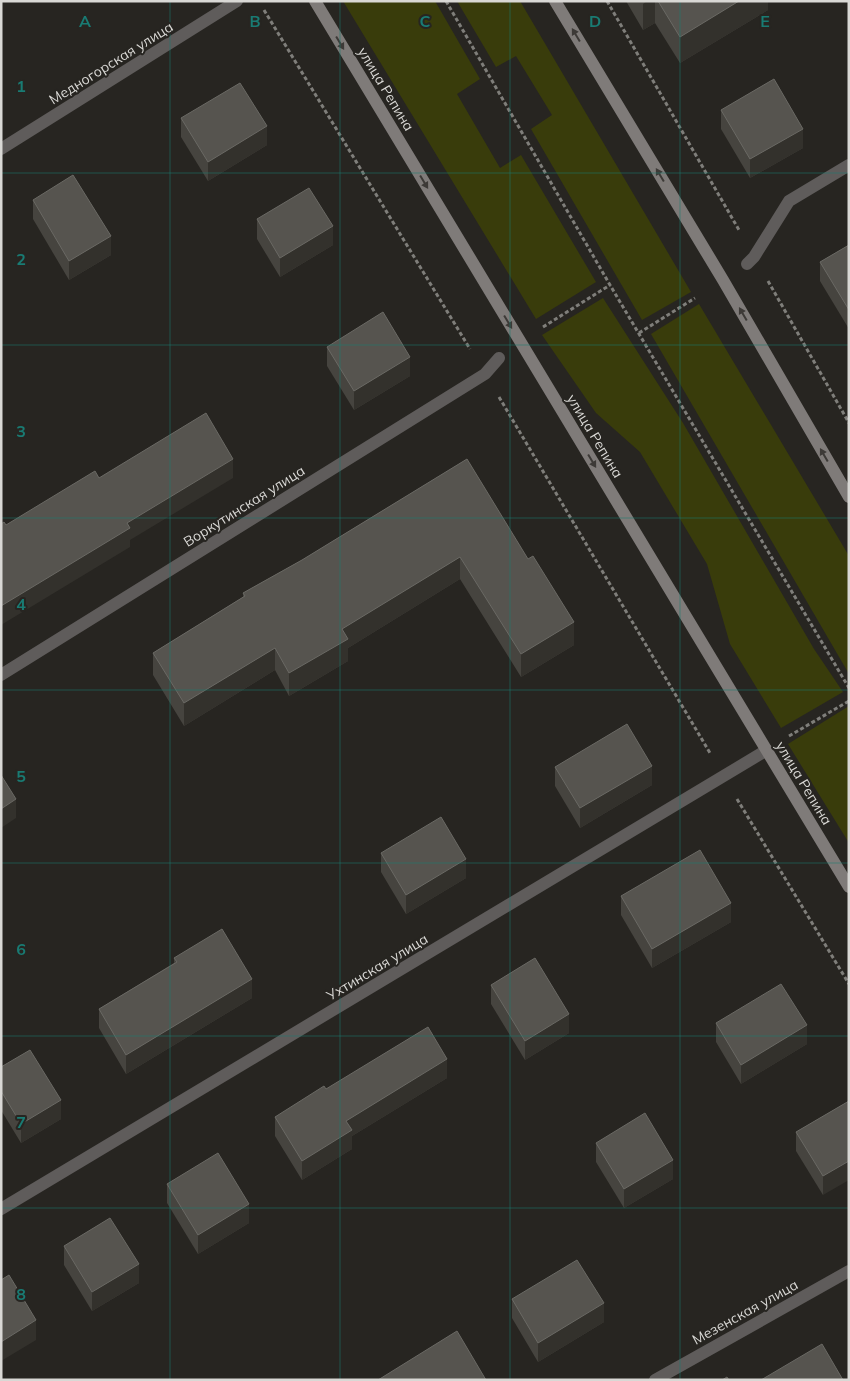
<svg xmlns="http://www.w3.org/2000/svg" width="850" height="1381" font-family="Mulish,sans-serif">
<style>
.green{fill:#393c0b}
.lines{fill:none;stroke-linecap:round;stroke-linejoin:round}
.path{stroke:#7f7e7a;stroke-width:3;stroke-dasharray:4 2.5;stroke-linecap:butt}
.street{stroke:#5f5c5b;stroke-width:12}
.secondary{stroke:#7f7b79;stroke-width:12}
.wall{fill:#46443f}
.shaded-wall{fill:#33312c}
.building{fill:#56544f;stroke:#6a6964}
.oneway{fill:#3d3a37}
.grid{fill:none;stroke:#197b73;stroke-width:1;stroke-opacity:0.55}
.labels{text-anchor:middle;stroke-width:4;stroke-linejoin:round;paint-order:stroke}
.street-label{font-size:14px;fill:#d9d8d5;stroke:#272521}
.grid-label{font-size:16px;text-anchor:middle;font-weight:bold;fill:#197b73;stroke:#272521;stroke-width:4;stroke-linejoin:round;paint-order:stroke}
</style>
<rect width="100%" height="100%" fill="#272521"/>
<g class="green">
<path d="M343 1H435L480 79 457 94 500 168 521 155 596 282 536 319Z"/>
<path d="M457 1H520L691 292 642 320 531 129 552 115 516 56 496 67Z"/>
<path d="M603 298 683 423 814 649 843 692 781 728 730 644 707 564 640 452 596 413 542 335Z"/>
<path d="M699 304 849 556V674L651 334Z"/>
<path d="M849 706V843L788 744Z"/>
</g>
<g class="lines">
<g class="path">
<path d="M446 1 610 285 849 688"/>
<path d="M607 1 739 230"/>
<path d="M264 10 470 349"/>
<path d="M768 281 849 423"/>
<path d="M543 327 610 285"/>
<path d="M639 333 695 298"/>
<path d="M499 397 710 753"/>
<path d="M789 736 849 701"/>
<path d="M737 799 849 984"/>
</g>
<g class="street">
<path d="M1 149 237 1"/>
<path d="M747 264 754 257 789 201 849 165"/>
<path d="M1 675 485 374 499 358"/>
<path d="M1 1209 767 750"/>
<path d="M655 1380 849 1271"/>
</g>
<g class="secondary">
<path d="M315 1 849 887"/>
<path d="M555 1 723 280 849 497"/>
</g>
</g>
<g class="wall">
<path d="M626 1H768V10L680 63 655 23 643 30Z"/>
<path d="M721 110 803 148 750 178 721 129Z"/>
<path d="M181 118 267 145 208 181 181 137Z"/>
<path d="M33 200 111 255 69 280 33 219Z"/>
<path d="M257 219 333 245 280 277 257 239Z"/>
<path d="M849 245V329L820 281V262Z"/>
<path d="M327 347 410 376 354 410 327 366Z"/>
<path d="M467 459 574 645 521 677 460 579 348 648V661L289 696 275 670 184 726 153 675V653L243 597V593L302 560Z"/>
<path d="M555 767 652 785 580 828 555 786Z"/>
<path d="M381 853 466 878 406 914 381 872Z"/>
<path d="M621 896 731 922 652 968 621 915Z"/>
<path d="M174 958 252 998 126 1074 99 1028V1009L174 963Z"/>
<path d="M491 985 569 1033 525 1060 491 1004Z"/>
<path d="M716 1023 807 1044 741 1084 716 1042Z"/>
<path d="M1 1067 61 1119 21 1143 1 1110Z"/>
<path d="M447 1078 352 1136V1149L302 1180 275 1136V1117L326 1089Z"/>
<path d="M849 1101 823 1195 796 1151V1132Z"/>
<path d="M596 1143 673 1179 624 1208 596 1162Z"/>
<path d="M167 1184 249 1223 198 1254 167 1203Z"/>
<path d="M64 1246 139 1283 92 1311 64 1265Z"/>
<path d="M512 1299 604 1322 538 1362 512 1318Z"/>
</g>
<g class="shaded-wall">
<path d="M647 1H655V23L643 30V4Z"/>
<path d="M739 1H768V10L680 63V37Z"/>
<path d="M267 126V145L208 181V162Z"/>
<path d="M803 129V148L750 178V159Z"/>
<path d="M333 226V245L280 277V258Z"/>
<path d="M111 236V255L69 280V261Z"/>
<path d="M410 357V376L354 410V391Z"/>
<path d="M233 459V478L130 540V547L1 625V606L127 523Z"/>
<path d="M460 557V579L348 648V661L289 696V673L342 629Z"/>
<path d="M574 622V645L521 677V654Z"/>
<path d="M275 648V670L184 726V703Z"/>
<path d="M652 766V785L580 828V808Z"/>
<path d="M16 799V818L1 828V809Z"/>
<path d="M466 859V878L406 914V895Z"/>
<path d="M731 903V922L652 968V949Z"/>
<path d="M252 979V998L126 1074V1055Z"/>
<path d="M569 1014V1033L525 1060V1041Z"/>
<path d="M807 1025V1044L741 1084V1065Z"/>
<path d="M447 1059V1078L352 1136V1149L302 1180V1161L346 1121Z"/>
<path d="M61 1100V1119L21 1143V1124Z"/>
<path d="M673 1160V1179L624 1208V1189Z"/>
<path d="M849 1161V1180L823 1195V1176Z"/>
<path d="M249 1204V1223L198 1254V1235Z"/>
<path d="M139 1264V1283L92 1311V1292Z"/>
<path d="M604 1303V1322L538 1362V1343Z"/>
<path d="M36 1320V1340L1 1361V1342Z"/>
</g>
<g class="building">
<path d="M658 1H739L680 37Z"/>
<path d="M774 79 803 129 750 159 721 110Z"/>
<path d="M240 83 267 126 208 162 181 118Z"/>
<path d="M73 175 111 236 69 261 33 200Z"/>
<path d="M309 188 333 226 280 258 257 219Z"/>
<path d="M849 245V310L820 262Z"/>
<path d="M383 312 410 357 354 391 327 347Z"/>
<path d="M206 413 233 459 127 523 130 528 1 606V524L4 522 6 525 95 471 99 478Z"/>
<path d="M467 459 528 559 533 556 574 622 521 654 460 557 342 629 348 639 289 673 275 648 184 703 153 653 245 596 243 593 302 560Z"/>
<path d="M627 724 652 766 580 808 555 767Z"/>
<path d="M1 775 16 799 1 809Z"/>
<path d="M441 817 466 859 406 895 381 853Z"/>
<path d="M700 850 731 903 652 949 621 896Z"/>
<path d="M222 929 252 979 126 1055 99 1009 177 962 174 958Z"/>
<path d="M535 958 569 1014 525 1041 491 985Z"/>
<path d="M781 984 807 1025 741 1065 716 1023Z"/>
<path d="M428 1027 447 1059 346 1121 352 1130 302 1161 275 1117 324 1086 326 1089Z"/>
<path d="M30 1050 61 1100 21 1124 1 1091V1067Z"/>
<path d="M849 1101V1161L823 1176 796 1132Z"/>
<path d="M645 1113 673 1160 624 1189 596 1143Z"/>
<path d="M218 1153 249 1204 198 1235 167 1184Z"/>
<path d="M110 1218 139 1264 92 1292 64 1246Z"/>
<path d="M577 1260 604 1303 538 1343 512 1299Z"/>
<path d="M9 1275 36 1320 1 1342V1280Z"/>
<path d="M457 1331 486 1380H378Z"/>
<path d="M822 1344 843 1380H761Z"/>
<path d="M727 1377 729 1380H722Z"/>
</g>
<defs><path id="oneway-solid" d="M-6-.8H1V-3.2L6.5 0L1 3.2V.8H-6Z" transform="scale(1.25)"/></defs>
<g class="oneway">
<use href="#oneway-solid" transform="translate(576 35) rotate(-121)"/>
<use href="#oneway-solid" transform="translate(340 43) rotate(59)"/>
<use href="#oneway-solid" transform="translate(660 175) rotate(-121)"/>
<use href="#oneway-solid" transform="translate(424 182) rotate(59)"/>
<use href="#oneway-solid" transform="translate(743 314) rotate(-120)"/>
<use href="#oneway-solid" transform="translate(508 322) rotate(59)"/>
<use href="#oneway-solid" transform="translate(824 455) rotate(-120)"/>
<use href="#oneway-solid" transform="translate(592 461) rotate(59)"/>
</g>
<path class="grid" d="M170 1V1380M340 1V1380M510 1V1380M680 1V1380M1 173H849M1 345H849M1 518H849M1 690H849M1 863H849M1 1036H849M1 1208H849"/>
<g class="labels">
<g class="street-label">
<text transform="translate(111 63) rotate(-32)" y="5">Медногорская улица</text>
<text transform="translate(386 89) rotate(59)" y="5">улица Репина</text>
<text transform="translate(595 436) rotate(59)" y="5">улица Репина</text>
<text transform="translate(244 506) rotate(-32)" y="5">Воркутинская улица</text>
<text transform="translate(804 783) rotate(59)" y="5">улица Репина</text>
<text transform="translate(377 967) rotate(-31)" y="5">Ухтинская улица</text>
<text transform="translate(745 1312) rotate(-29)" y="5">Мезенская улица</text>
</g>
</g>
<g class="grid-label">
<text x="85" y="27">A</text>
<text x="255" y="27">B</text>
<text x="425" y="27">C</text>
<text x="595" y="27">D</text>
<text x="765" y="27">E</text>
<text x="21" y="92">1</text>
<text x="21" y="265">2</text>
<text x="21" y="437">3</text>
<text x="21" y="610">4</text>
<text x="21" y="782">5</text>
<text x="21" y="955">6</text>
<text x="21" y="1128">7</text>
<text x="21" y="1300">8</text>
</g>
<rect width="850" height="1381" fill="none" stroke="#d9d8d5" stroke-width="5"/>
</svg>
